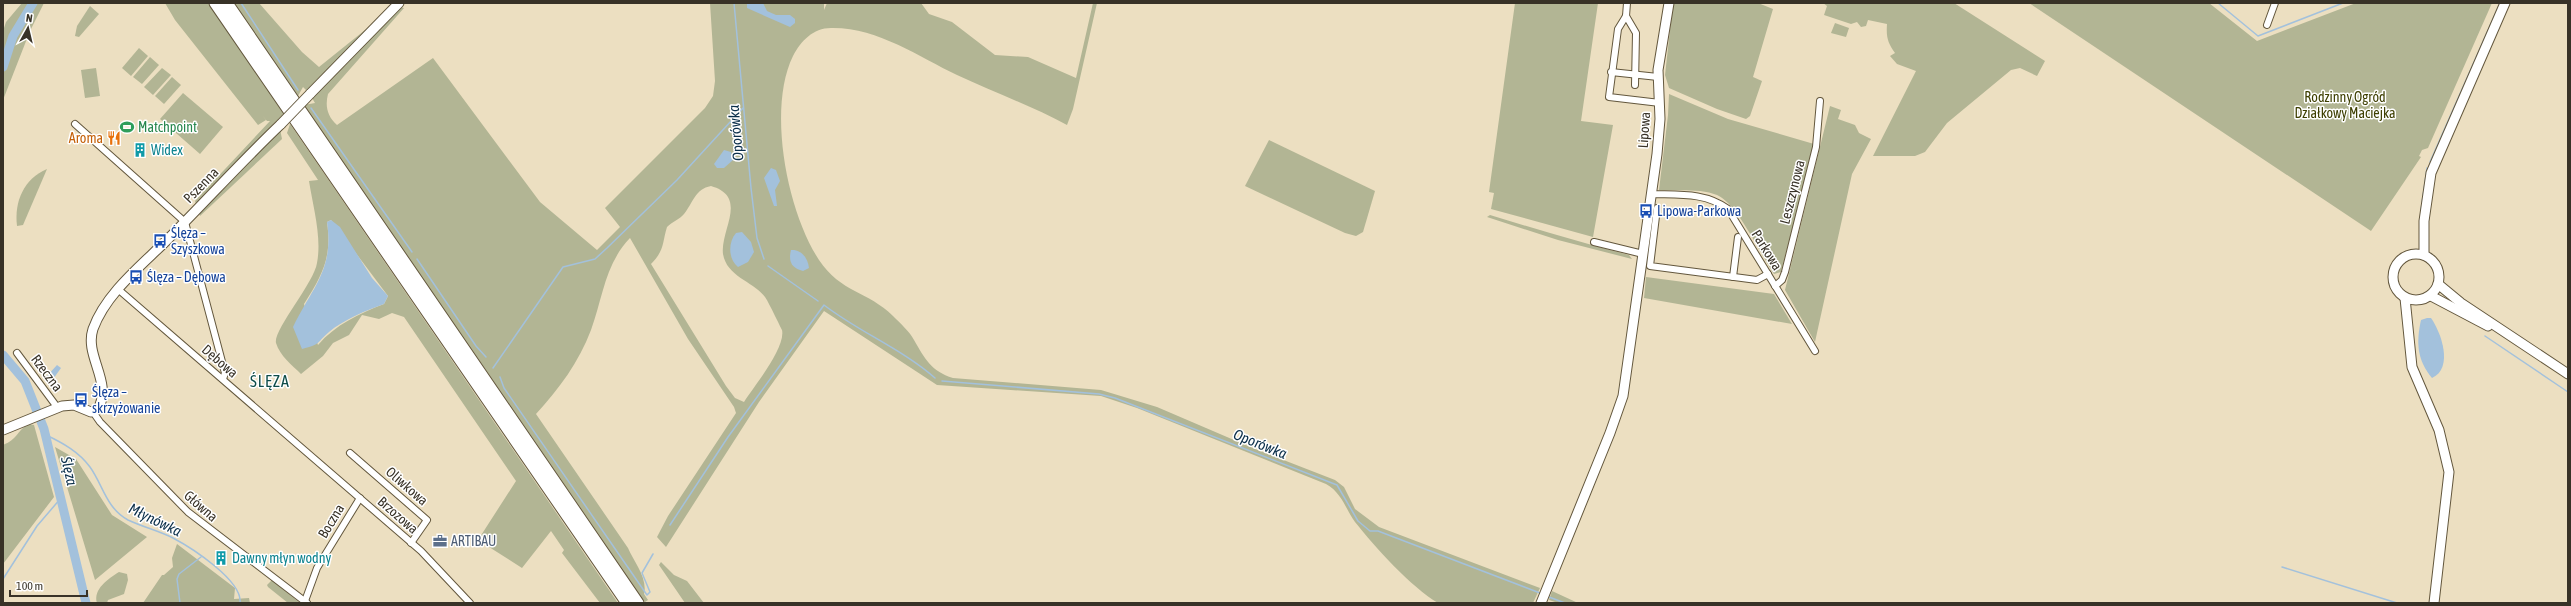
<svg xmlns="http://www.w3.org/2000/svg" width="2571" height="606" font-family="'Asap Condensed',sans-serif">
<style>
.green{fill:#b2b594;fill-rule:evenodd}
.water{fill:#a3c1dc}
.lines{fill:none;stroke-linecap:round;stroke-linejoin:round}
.stream{stroke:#a3c1dc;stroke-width:1.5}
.river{stroke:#a3c1dc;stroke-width:9}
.street-casing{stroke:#63573d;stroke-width:8}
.secondary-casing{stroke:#63573d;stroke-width:11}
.highway-casing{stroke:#63573d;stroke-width:13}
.street{stroke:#fff;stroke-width:6}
.secondary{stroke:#fff;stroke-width:9}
.highway{stroke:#fff;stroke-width:11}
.secondary-bridge-casing{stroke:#63573d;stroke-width:11;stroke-linecap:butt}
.secondary-bridge{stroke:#fff;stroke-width:9}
.labels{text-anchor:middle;stroke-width:3;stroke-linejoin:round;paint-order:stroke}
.park-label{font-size:14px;fill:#3d3e00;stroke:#fff}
.leisure-label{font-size:14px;fill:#27864d;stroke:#fff;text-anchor:start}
.street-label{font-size:14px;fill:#383227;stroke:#fff}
.food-label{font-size:14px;fill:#c56008;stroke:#fff;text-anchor:end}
.culture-label{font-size:14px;fill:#0d838f;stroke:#fff;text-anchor:start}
.transit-label{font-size:14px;fill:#164399;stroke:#fff;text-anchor:start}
.service-label{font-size:14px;fill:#4e5e75;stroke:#fff;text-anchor:start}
.water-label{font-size:15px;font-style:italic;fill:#0b2f4a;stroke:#fff}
.quarter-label{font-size:16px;letter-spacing:1px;fill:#0e4c49;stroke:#fff}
</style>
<rect width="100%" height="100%" fill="#ecdfc1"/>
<g class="green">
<path d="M22 3H44L30 31 3 100V31L6 22Z"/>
<path d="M165 3H208L285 115 196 204 195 201 270 121H267L262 115 266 120 258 125 175 20Z"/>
<path d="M234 3H259L302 52 319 67 375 22 307 91 303 87 298 96Z"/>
<path d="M710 3H824V10L827 3H921L929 14 952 22 995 55 1028 57 1076 78 1093 3H1097L1073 109 1067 125C1032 106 993 92 957 75 919 57 877 27 831 28 813 28 801 41 793 56 767 109 787 211 819 260 841 293 868 291 893 316 900 323 910 332 914 340 925 359 931 371 953 378L1101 390 1157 407 1255 449 1335 480 1344 487 1355 509 1379 527 1540 588 1533 603H1438C1411 587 1375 547 1355 522 1345 508 1342 493 1326 484L1137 408 1101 396 937 385 824 311 759 402 666 547 657 537 668 516 736 413 734 407 688 339 630 238C605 264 603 297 591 330 579 362 559 389 536 414L628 548C634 562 648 578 644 594L648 600 645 602 304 105 315 103 312 98 400 7 404 8 328 94C325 106 327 116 337 125L433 58 540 202 597 250 620 227 605 208 705 108 713 96 715 81ZM711 186C749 197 720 230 723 254 727 277 753 281 765 297 767 299 781 328 782 330 786 348 754 386 744 402L735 398 726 386 651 264C665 250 662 243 667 227 672 222 680 219 684 214 693 203 695 189 711 186Z"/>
<path d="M1515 3H1598L1581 121 1613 125 1593 237 1491 209 1494 193 1489 192Z"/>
<path d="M1673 3H1758L1773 9 1753 77 1762 81 1750 116 1746 119 1717 109 1669 88 1665 75Z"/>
<path d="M1823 3H1954L2045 61 2037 76 2020 68 2011 70 1947 123 1925 152 1915 156H1873L1916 71 1897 64 1890 56 1895 53C1888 43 1886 38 1887 24L1868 20 1866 26 1861 27 1857 22 1851 24 1824 15 1827 6Z"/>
<path d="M2029 3H2209L2257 41 2356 3H2492L2428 148 2422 150 2419 156 2421 157 2371 231Z"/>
<path d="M90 6 99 14 79 37 75 36 77 26Z"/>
<path d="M1835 23 1849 28 1846 37 1831 33Z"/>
<path d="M139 48 148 56 131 76 122 68Z"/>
<path d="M150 57 159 65 142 84 133 77Z"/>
<path d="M96 68 100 96 85 98 81 70Z"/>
<path d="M162 68 171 75 153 95 144 87Z"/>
<path d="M172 77 181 85 164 104 155 96Z"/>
<path d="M183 93 223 127 200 154 160 119Z"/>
<path d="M1669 94 1728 119 1814 144 1781 272 1774 274C1761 255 1737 203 1717 195 1701 188 1676 191 1659 190L1668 115Z"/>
<path d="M1830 106 1841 110 1838 119 1855 125 1859 133 1871 139 1852 174 1815 342 1785 290Z"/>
<path d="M290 124 321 169 618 603H600L562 553 564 550 551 531 522 568 478 540 516 481 404 317 392 313 379 319 362 315 349 335 333 343 323 356 301 374C292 365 280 356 276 343 273 330 314 283 317 263 322 237 313 207 309 181L318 180 287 133ZM331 220 388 296 384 304C360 313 335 325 318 345L304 304C323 274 332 257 327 222Z"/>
<path d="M280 129 282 139 200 216 199 213Z"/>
<path d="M1269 140 1375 191 1363 232 1356 236 1345 233 1245 186Z"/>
<path d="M47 169 23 225 17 226C14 201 24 179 47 169Z"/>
<path d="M1490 215C1536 229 1582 243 1629 255L1632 259 1558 240 1487 217Z"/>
<path d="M1646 277 1774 294 1792 324 1644 298Z"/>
<path d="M28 424 34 425 54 497 3 564V445C18 439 16 432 28 424Z"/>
<path d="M55 447 76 459 112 515 147 537 95 580Z"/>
<path d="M177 544 235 588 234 599 249 598 250 603H143L162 575H164L173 567 172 558Z"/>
<path d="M661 562 674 575 687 581 704 603H685L659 565Z"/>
<path d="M119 572 127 574 128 580 124 594 108 600 107 603H97C93 589 108 579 119 572Z"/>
<path d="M272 580 300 603H288L268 587 267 585Z"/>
<path d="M1552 591 1578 603H1558L1549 600Z"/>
</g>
<g class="water">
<path d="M747 3H763L767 11 776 15H790L795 19V23L790 27 747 8Z"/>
<path d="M724 150 731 152 733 160 724 168H717L714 164Z"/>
<path d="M771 168 776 170 780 181 775 190 777 206H774L764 178Z"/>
<path d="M331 220 340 227 372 278 388 296 384 304C367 310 343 320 329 332 316 343 322 344 302 349L293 327C313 286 334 270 327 222Z"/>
<path d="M742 232 751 242 754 252 748 262 738 267C728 259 728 242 736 233Z"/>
<path d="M791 250C801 249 808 258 809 268L803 271C792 268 788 262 791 250Z"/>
<path d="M2427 318H2431C2441 332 2454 368 2432 378 2417 360 2416 343 2421 320Z"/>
<path d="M57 365 61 368 51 382 47 376Z"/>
</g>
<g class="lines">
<g class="stream">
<path d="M241 3 298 90"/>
<path d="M734 3 751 188 757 238 764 259"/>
<path d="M2218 3 2258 36 2343 3"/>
<path d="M311 108 412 252"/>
<path d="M2430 162 2500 3"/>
<path d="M2421 210 2427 168"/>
<path d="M417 259 476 346 486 357"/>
<path d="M768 266 818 301"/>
<path d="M2485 336 2568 392"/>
<path d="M493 368 563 267 595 259 607 248 677 180 743 108"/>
<path d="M500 377 504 388 647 595 650 592 642 573 653 554"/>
<path d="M942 381 1099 394 1115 398 1337 485 1358 521 1370 531H1378L1540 593"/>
<path d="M46 435C63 443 79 452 90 467 103 485 106 508 128 520 143 527 159 531 173 538 192 548 243 581 240 603"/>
<path d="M670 525 728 437 824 305C859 332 902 349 935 378"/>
<path d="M2282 567 2397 603"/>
<path d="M3 579 37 526 61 498"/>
<path d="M1549 597 1565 603"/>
<path d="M180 603 177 579 179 574 201 557"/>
</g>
<g class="river">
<path d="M3 67 13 36 33 3"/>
<path d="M3 355 25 381 44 429 86 603"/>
</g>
<defs>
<g id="street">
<path d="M1627 3 1626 16 1618 29 1609 97 1660 103"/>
<path d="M1626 16 1636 33 1635 85"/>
<path d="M2267 25 2275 3"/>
<path d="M1611 72 1658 77"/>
<path d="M75 124 185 222 225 373 223 379"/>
<path d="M1651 194C1678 195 1705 192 1728 209L1815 351"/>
<path d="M1657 208 1650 266 1757 280 1768 274"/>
<path d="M1594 242 1643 254"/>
<path d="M1733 277 1738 237"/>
<path d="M1775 286 1782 280 1785 272 1816 147 1820 101"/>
<path d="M119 290 421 551 470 603"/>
<path d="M17 353 57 407"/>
<path d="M93 412 100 422 188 512 307 603"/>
<path d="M350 453 427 520 411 543"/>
<path d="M305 601 317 568 360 498"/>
</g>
<g id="secondary">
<path d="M310 94 399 3"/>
<circle cx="2416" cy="277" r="23"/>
<path d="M2424 255V221L2431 173 2505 3"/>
<path d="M2438 284 2461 303 2568 374"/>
<path d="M2431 296 2488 326"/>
<path d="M2405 298 2412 367 2439 430 2449 472 2434 603"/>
<path d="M3 430 62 406 74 405 91 412 98 409C113 382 84 356 93 329 106 293 142 265 168 239 206 201 242 161 281 124"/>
<path d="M1541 603 1610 433 1623 396 1657 154 1660 119 1658 70 1669 3"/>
</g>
<g id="highway">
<path d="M215 3 627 603"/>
<path d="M227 3 638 603"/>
</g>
</defs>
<use href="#street" class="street-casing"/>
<use href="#secondary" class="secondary-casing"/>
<use href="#highway" class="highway-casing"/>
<use href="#street" class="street"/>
<use href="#secondary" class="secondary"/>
<use href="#highway" class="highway"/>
<defs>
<path id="secondary-bridge" d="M281 124 310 94"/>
</defs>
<use href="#secondary-bridge" class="secondary-bridge-casing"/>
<use href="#secondary-bridge" class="secondary-bridge"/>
</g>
<defs>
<symbol id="stadium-bare" viewBox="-9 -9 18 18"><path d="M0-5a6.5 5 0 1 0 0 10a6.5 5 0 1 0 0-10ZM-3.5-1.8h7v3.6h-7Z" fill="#2e9e5b" stroke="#fff" stroke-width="2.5" paint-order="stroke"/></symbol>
<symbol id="restaurant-bare" viewBox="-9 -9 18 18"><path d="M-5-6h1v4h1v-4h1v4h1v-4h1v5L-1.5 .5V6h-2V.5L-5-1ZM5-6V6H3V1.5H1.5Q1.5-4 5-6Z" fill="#e8710a" stroke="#fff" stroke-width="2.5" paint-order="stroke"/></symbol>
<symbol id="building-bare" viewBox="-9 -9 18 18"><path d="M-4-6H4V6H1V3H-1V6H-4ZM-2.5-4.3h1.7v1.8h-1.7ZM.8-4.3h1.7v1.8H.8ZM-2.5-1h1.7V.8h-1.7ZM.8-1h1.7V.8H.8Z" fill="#0f9aa8" stroke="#fff" stroke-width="2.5" paint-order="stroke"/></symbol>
<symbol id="bus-bare" viewBox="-9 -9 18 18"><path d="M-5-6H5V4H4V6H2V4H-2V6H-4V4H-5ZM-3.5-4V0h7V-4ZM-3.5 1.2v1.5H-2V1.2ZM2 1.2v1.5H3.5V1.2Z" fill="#1a4fb4" stroke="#fff" stroke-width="2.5" paint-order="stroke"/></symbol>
<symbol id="office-bare" viewBox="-9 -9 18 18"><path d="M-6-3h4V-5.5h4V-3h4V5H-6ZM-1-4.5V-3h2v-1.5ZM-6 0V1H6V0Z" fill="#5c6f8a" stroke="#fff" stroke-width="2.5" paint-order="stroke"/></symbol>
</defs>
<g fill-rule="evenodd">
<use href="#stadium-bare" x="117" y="117" width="20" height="20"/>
<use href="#restaurant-bare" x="104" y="128" width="20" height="20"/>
<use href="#building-bare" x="130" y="140" width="20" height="20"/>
<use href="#bus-bare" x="1636" y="201" width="20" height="20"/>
<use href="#bus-bare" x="150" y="231" width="20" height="20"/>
<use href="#bus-bare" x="126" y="267" width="20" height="20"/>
<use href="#bus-bare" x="71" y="390" width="20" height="20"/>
<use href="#office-bare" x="430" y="531" width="20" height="20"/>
<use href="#building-bare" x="211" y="548" width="20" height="20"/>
</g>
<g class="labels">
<g class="park-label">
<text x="2345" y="102">Rodzinny Ogród<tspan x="2345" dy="16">Działkowy Maciejka</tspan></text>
</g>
<g class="leisure-label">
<text x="138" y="132">Matchpoint</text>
</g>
<g class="street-label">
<text transform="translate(1644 130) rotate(-86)" y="5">Lipowa</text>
<text transform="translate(201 185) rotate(-46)" y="5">Pszenna</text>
<text transform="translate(1792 192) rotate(-76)" y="5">Leszczynowa</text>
<text transform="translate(1767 250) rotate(58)" y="5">Parkowa</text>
<text transform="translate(220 361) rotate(41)" y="5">Dębowa</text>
<text transform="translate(47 373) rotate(53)" y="5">Rzeczna</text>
<text transform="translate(407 486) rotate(41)" y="5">Oliwkowa</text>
<text transform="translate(201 506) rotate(41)" y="5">Główna</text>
<text transform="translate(398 515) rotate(41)" y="5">Brzozowa</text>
<text transform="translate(331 521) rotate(-59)" y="5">Boczna</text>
</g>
<g class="food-label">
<text x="103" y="143">Aroma</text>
</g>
<g class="culture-label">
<text x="151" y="155">Widex</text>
<text x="232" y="563">Dawny młyn wodny</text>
</g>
<g class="transit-label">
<text x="1657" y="216">Lipowa-Parkowa</text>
<text x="171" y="238">Ślęza –<tspan x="171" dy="16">Szyszkowa</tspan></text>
<text x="147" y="282">Ślęza – Dębowa</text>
<text x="92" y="397">Ślęza –<tspan x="92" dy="16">skrzyżowanie</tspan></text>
</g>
<g class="service-label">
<text x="451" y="546">ARTIBAU</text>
</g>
<g class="water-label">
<text transform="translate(736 133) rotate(-95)" y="5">Oporówka</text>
<text transform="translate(1260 444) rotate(22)" y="5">Oporówka</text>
<text transform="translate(69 471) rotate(77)" y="5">Ślęza</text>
<text transform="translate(155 520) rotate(26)" y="5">Młynówka</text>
</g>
<g class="quarter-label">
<text x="270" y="387">ŚLĘZA</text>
</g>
</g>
<rect width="2571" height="606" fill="none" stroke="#383227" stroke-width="8"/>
<g transform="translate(28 28) rotate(8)" stroke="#ffffff" stroke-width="3" paint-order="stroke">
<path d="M0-3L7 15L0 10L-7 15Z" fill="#383227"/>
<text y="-6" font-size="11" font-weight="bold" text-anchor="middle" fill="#383227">N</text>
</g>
<path d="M10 590v6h77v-6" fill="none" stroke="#383227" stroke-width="2"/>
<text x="16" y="590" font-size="12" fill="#383227" stroke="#ffffff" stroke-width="3" paint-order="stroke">100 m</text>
</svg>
